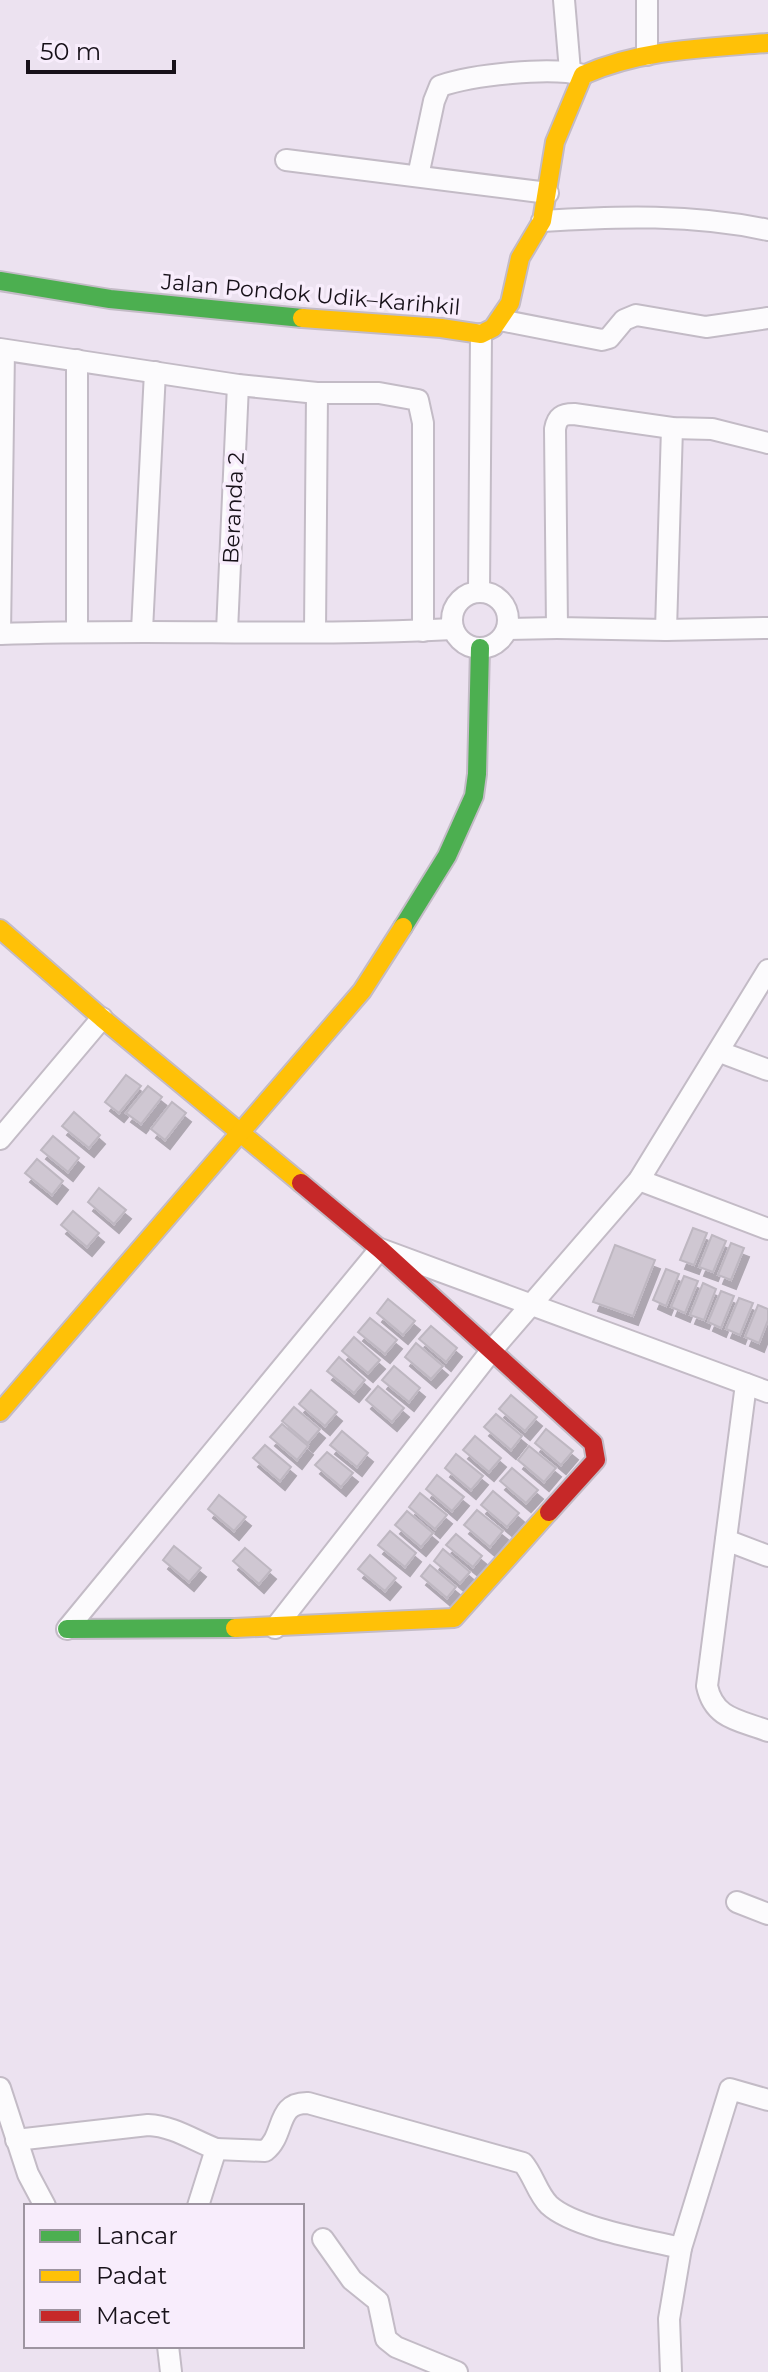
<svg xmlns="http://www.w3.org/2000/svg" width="768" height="2372" font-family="Montserrat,sans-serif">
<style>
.building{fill:#cfc7d2;stroke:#beb7c1;stroke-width:2;filter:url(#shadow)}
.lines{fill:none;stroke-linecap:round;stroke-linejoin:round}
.street-casing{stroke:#c3bbc6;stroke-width:24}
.fast-casing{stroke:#c3bbc6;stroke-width:22}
.slow-casing{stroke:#c3bbc6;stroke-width:22}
.jam-casing{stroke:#c3bbc6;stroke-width:22}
.street{stroke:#fcfbfd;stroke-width:20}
.fast{stroke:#4caf50;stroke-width:18}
.slow{stroke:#ffc107;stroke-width:18}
.jam{stroke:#c62828;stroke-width:18}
.labels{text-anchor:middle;stroke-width:7;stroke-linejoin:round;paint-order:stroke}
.street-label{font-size:22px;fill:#171119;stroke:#f8edfc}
</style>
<defs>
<filter id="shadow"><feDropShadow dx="5" dy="9" stdDeviation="0" flood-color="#0004"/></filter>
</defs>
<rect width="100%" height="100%" fill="#ece2f0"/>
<g class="building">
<path d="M126 1075 141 1086 119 1113 105 1102Z"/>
<path d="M148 1086 162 1097 141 1124 126 1113Z"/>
<path d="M172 1102 186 1113 165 1140 151 1129Z"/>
<path d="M74 1112 100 1135 89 1148 62 1126Z"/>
<path d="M53 1136 79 1158 68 1172 41 1150Z"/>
<path d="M37 1159 63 1181 52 1195 25 1173Z"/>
<path d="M99 1188 126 1210 114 1224 88 1202Z"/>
<path d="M73 1211 99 1233 87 1247 61 1225Z"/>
<path d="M693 1228 707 1233 694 1265 680 1260Z"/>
<path d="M712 1235 726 1241 713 1272 699 1267Z"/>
<path d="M731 1243 744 1248 731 1280 718 1275Z"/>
<path d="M615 1245 655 1260 633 1316 593 1302Z"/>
<path d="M666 1269 679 1274 666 1306 653 1300Z"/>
<path d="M684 1276 698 1281 685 1313 671 1307Z"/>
<path d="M703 1283 716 1289 704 1320 690 1315Z"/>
<path d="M721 1291 734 1296 721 1328 708 1322Z"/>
<path d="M739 1298 753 1303 740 1335 726 1329Z"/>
<path d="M388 1299 415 1321 403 1335 377 1313Z"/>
<path d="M758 1305 768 1309V1320L759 1343 745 1337Z"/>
<path d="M370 1318 397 1340 385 1354 358 1332Z"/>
<path d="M431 1326 457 1348 446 1362 419 1339Z"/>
<path d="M354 1337 380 1360 368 1373 342 1351Z"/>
<path d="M416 1343 443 1366 431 1379 405 1357Z"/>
<path d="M339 1357 365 1380 354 1393 327 1371Z"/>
<path d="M394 1366 420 1388 409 1402 382 1380Z"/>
<path d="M378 1386 404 1408 392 1422 366 1400Z"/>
<path d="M311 1390 337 1412 325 1426 299 1404Z"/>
<path d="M511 1395 537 1417 525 1431 499 1409Z"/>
<path d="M294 1407 320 1429 308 1443 282 1421Z"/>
<path d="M496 1414 522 1436 511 1450 484 1427Z"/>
<path d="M282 1424 308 1446 297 1460 270 1437Z"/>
<path d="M546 1429 573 1451 561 1465 535 1443Z"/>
<path d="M342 1431 368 1453 357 1467 330 1445Z"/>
<path d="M475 1436 501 1458 489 1472 463 1450Z"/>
<path d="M265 1445 291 1467 280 1481 253 1458Z"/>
<path d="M529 1446 556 1468 544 1482 518 1460Z"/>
<path d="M327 1452 353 1473 341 1487 315 1465Z"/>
<path d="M456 1454 483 1476 471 1490 445 1468Z"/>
<path d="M512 1468 538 1490 526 1503 500 1481Z"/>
<path d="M437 1475 464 1497 452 1511 426 1489Z"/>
<path d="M493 1491 519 1513 507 1527 481 1505Z"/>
<path d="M420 1493 447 1515 435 1529 409 1507Z"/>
<path d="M219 1495 246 1517 234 1531 208 1509Z"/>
<path d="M477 1510 503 1531 490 1547 464 1525Z"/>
<path d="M407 1511 433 1533 421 1547 395 1525Z"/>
<path d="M390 1531 416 1553 405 1567 378 1545Z"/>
<path d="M456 1534 482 1556 473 1567 446 1545Z"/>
<path d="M174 1546 201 1568 189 1582 163 1560Z"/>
<path d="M245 1548 271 1570 259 1584 233 1561Z"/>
<path d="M443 1549 470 1572 460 1583 434 1561Z"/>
<path d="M370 1555 396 1578 385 1591 358 1569Z"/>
<path d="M430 1565 456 1587 447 1598 421 1576Z"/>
</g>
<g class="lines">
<defs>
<g id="street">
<path d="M564 0 570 71"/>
<path d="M647 0V55"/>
<path d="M286 160 548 193"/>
<path d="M418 176 434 101 440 86C472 75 551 66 583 75"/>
<path d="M542 221C618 216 693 214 768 230"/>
<path d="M500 320 602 340 609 338 624 320 636 315 706 327 768 318"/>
<path d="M0 349 238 385 317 393H379L418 400 423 423V631"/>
<path d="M77 360V631"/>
<path d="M768 443 712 429 672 428 574 414C562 414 557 417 555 429L557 628 666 630 768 628"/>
<circle cx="480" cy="620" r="28"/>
<path d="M479 592 481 334"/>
<path d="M507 629 557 628"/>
<path d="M142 630 155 372"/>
<path d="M666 630 672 428"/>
<path d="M227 631 238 385"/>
<path d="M315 632 317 393"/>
<path d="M0 634C151 628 302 637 453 629"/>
<path d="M0 634 4 350"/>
<path d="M720 1052 768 1070"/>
<path d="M0 1139 102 1018"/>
<path d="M639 1180 768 1229"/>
<path d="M746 1384 707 1686C714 1719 739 1720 768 1731"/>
<path d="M726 1540 768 1556"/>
<path d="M275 1628 492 1350 639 1180 768 970"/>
<path d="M67 1629 380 1249 768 1392"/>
<path d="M737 1902 768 1914"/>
<path d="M0 2088 28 2174 45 2206"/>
<path d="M16 2140 148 2125C173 2126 193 2140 216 2149L198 2206"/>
<path d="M216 2149 265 2151C286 2135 275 2102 308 2103L523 2163C534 2176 537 2193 549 2205 574 2228 647 2240 681 2248"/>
<path d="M323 2239 352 2280 378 2301 386 2339 396 2347 457 2372"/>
<path d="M168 2346 171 2372"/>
<path d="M671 2372 669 2319 681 2248 730 2089 768 2100"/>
</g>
<g id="fast">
<path d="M0 281 110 299 302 318"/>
<path d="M403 927 447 856 474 796 477 774 480 648"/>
<path d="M67 1629 235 1628"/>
</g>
<g id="slow">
<path d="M302 318 441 328 481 334 493 328 510 303 520 258 542 221 555 142 583 75C642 49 705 48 768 43"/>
<path d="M0 929 102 1018 301 1183"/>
<path d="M0 1412 362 991 403 927"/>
<path d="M235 1628 454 1618 549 1512"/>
</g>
<path id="jam" d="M301 1183 380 1249 593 1443 596 1460 549 1512"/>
</defs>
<use href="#street" class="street-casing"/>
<use href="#fast" class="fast-casing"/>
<use href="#slow" class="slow-casing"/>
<use href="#jam" class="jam-casing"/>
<use href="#street" class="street"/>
<use href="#fast" class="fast"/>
<use href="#slow" class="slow"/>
<use href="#jam" class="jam"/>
</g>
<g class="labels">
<g class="street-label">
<text transform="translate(311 294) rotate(5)" y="8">Jalan Pondok Udik–Karihkil</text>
<text transform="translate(233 508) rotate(-87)" y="8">Beranda 2</text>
</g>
</g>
<rect x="24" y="2204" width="280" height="144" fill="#f8edfc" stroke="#9e95a1" stroke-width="2"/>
<rect x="40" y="2230" width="40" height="12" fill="#4caf50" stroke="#9e95a1" stroke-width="2"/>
<text x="96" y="2244" font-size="24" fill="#171119">Lancar</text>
<rect x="40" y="2270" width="40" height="12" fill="#ffc107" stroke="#9e95a1" stroke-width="2"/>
<text x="96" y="2284" font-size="24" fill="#171119">Padat</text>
<rect x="40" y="2310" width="40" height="12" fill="#c62828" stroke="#9e95a1" stroke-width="2"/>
<text x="96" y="2324" font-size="24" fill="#171119">Macet</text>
<path d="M28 60v12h146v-12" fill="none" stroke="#171119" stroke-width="4"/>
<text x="40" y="60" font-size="24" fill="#171119" stroke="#f8edfc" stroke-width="6" paint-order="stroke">50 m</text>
</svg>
